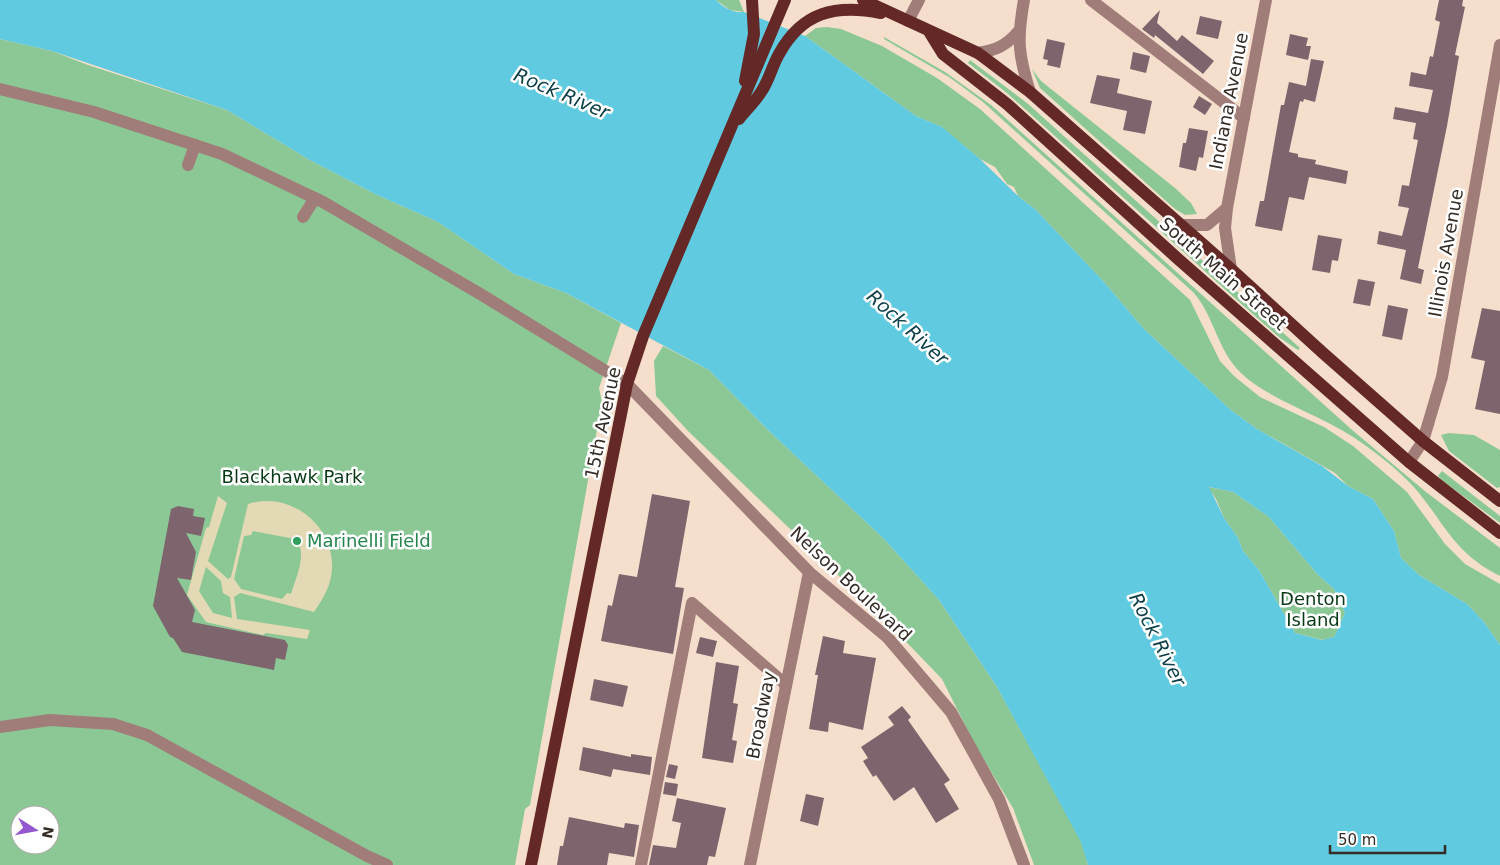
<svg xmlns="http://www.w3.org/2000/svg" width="1500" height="865" font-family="'DejaVu Sans',sans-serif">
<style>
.green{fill:#8cc895;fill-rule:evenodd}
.sand{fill:#e3dab5;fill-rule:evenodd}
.water{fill:#5fcae0;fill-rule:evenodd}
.building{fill:#7d646d}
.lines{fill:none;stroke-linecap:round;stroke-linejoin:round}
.minor{stroke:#a17d79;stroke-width:12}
.major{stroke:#642926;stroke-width:12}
.leisure-dot{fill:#2e9e5b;stroke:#fff;stroke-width:2}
.labels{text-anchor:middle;stroke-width:5;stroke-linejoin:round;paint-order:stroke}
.street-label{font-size:18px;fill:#342c25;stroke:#fff}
.park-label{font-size:18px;fill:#073916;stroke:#fff}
.leisure-label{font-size:18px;fill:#27864d;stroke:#fff;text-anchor:start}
.water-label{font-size:19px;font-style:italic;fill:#0e4049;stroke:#fff}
</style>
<rect width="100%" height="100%" fill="#f5dfcc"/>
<g class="green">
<path d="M716 0H739L744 12 730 10Z"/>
<path d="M827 27 841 29 882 46 937 78 980 109 1190 300 1220 361 1234 376 1260 397 1324 427 1353 446 1407 492 1445 544 1465 564 1500 584V645L1484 622 1467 604 1419 575 1401 558 1394 531 1373 499 1348 486 1335 473 1257 429 1232 411 1143 328 1104 282 1036 210 1018 196 1014 187 1007 184 995 167 980 159 962 144 958 145 942 127 916 116 805 36 816 28Z"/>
<path d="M884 37 945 72 991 105 1351 429 1426 492 1500 548V576C1456 554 1447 528 1419 493 1404 475 1382 457 1362 443 1327 417 1270 401 1241 373 1217 350 1214 315 1193 292L983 102 949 77 884 39Z"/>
<path d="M0 39 52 51 88 65 227 110 308 159 375 194 438 222 514 274 566 293 621 323 599 388 602 402 530 805 525 809 515 865H0ZM20 815H50V845H20Z"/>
<path d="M970 60 1027 103 1300 348 1298 350 1280 338 1237 300 1007 93 968 63Z"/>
<path d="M1032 69 1041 81 1175 188 1191 203 1197 214 1185 215 1175 209 1040 88Z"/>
<path d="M663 346 709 370 769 431 884 539 939 600 997 687 1082 842 1088 865H1034L1013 808 976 747 942 679 886 621 688 431 656 396 654 361Z"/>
<path d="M1449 433 1474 435 1500 450V487L1497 488 1449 451 1441 435Z"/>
<path d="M1442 471 1500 516V523L1443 481 1438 476Z"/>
<path d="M1208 487 1233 492 1269 517 1318 575 1334 589 1345 613 1334 637 1323 640 1295 633 1259 570 1243 551 1238 538 1224 518 1216 499Z"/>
</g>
<path class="sand" d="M218 496 227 503 208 561 228 579 231 577 248 504C288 491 330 522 332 563 333 583 324 597 314 612L240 593 234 597 237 619 310 630 307 639 266 633 263 635 206 622 187 595 206 528 209 527ZM253 531 295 539C309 552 295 579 291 594L287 593 282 599 241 589 234 579 244 536 251 535ZM206 567 221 581 223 593 230 597 232 618 213 613 199 591Z"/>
<path class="water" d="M0 0H716C724 8 733 13 744 12L805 36 916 116 942 127 980 159 1018 196 1036 210 1104 282 1143 328 1232 411 1257 429 1322 466 1348 486 1373 499 1394 531 1401 558 1419 575 1467 604 1484 622 1500 645V865H1088L1081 842 997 687 939 600 884 539 769 431 709 370 566 293 514 274 438 222 375 194 308 159 227 110 52 51 0 39ZM1209 487 1233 492 1269 517 1318 575 1334 589 1345 613 1334 637 1322 640 1295 633 1259 570 1243 551 1238 538 1224 518Z"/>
<g class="building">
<path d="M1439 0H1463L1462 6 1465 7 1455 55 1459 56 1447 126 1418 268 1424 270 1421 284 1400 279 1406 250 1377 244 1379 231 1402 236 1409 208 1398 206 1402 185 1409 186 1418 140 1413 139 1416 123 1393 119 1395 107 1428 113 1433 90 1409 86 1411 72 1426 75 1430 56 1433 57 1440 22 1435 20Z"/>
<path d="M1160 10 1157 23 1177 41 1182 35 1214 61 1203 74 1155 35 1154 38 1142 29Z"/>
<path d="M1200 16 1222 21 1218 39 1196 34Z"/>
<path d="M1290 34 1308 38 1306 46H1311L1308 60 1286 55Z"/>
<path d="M1047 39 1065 43 1060 68 1047 65 1048 60 1043 59Z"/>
<path d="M1133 52 1150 56 1146 73 1130 69Z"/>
<path d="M1311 59 1324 61 1315 102 1304 99 1303 102 1300 101 1289 152 1298 154V157L1316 160 1315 164 1348 171 1346 184 1309 177 1304 200 1289 197 1282 231 1255 226 1260 201H1264L1281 105H1284L1289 82 1306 86Z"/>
<path d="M1097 75 1120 79 1117 93 1152 101 1145 134 1123 130 1127 111 1090 103Z"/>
<path d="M1199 96 1212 104 1205 115 1193 107Z"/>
<path d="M1189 128 1208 131 1203 158 1199 157 1196 171 1179 167 1183 143H1186Z"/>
<path d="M1318 235 1342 239 1338 261 1332 260 1330 273 1312 270Z"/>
<path d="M1358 279 1375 282 1370 306 1353 303Z"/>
<path d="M1388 305 1408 309 1402 340 1382 336Z"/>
<path d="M1482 308 1500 311V414L1475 409 1485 361 1471 358Z"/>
<path d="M652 494 690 501 675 587 684 588 673 654 601 641 608 605 612 606 619 574 637 577Z"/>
<path d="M178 506 194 509 193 516 205 518 201 536 186 533 196 552 191 580 177 578 195 610 192 622 285 640 288 645 285 660 276 658 274 670 182 652 173 638 170 637 153 606 171 509Z"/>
<path d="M823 636 845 641 843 653 876 658 863 730 829 722 828 732 809 729 818 675H815Z"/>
<path d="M700 637 717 641 713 657 696 653Z"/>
<path d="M716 662 739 666 733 703 738 704 732 740 737 741 733 763 702 758Z"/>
<path d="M594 679 628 686 623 707 590 700Z"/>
<path d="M902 706 911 717 908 720 950 780 944 784 959 809 936 823 914 787 894 801 876 775 873 777 863 761 868 758 861 747 894 725 888 717Z"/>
<path d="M583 747 631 757V754L652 757 650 775 613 769 611 777 579 770Z"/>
<path d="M669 764 678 766 675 779 666 777Z"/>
<path d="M665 782 678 784 676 796 663 794Z"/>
<path d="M806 794 824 798 818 826 800 821Z"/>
<path d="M677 798 726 808 715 857 709 856 707 865H649L653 845 676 848 681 823 672 821Z"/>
<path d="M569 817 624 828 625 823 639 825 634 857 609 853 607 865H557L560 846H563Z"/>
</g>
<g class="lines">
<g class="minor">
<path d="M1024 0C1017 39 1018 54 1030 92"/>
<path d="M1091 0 1244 118"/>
<path d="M908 21 919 0"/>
<path d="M978 53C996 50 1006 46 1018 32"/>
<path d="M0 89 94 112 222 154 323 202 482 295 627 384 809 572 888 638 951 712 999 799 1024 865"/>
<path d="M188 165 195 145"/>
<path d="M303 217 315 198"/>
<path d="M1182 225H1207L1227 208"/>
<path d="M1231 269 1225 228 1227 208 1266 0"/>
<path d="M1409 462 1423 441 1442 377 1500 45"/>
<path d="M0 727 50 720 113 724 147 735 367 856 387 865"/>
<path d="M641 865 692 603 785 684"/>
<path d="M750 865 809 572"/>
</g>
<g class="major">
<path d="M863 0 978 53 1030 92 1231 269 1323 353 1423 441 1500 501"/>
<path d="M930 33 943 54 1007 104 1177 258 1409 462 1500 533"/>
<path d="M745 81 754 34 752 0"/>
<path d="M739 119C746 110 755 102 761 92 769 81 772 66 779 54 802 12 835 4 881 13"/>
<path d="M531 865 627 384 643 336 785 0"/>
</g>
</g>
<circle class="leisure-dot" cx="297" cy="541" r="5"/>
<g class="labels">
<g class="street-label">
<text transform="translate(1229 101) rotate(-79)" y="6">Indiana Avenue</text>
<text transform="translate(1446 253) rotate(-80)" y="6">Illinois Avenue</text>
<text transform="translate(1223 274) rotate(41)" y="6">South Main Street</text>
<text transform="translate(603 423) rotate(-78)" y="6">15th Avenue</text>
<text transform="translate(851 584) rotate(43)" y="6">Nelson Boulevard</text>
<text transform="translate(761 715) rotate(-79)" y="6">Broadway</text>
</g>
<g class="park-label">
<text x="292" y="483">Blackhawk Park</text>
<text x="1313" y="605">Denton<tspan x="1313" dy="21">Island</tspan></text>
</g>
<g class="leisure-label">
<text x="307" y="547">Marinelli Field</text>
</g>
<g class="water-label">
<text transform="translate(562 93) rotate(23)" y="7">Rock River</text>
<text transform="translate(908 327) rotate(42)" y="7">Rock River</text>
<text transform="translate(1158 639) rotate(63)" y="7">Rock River</text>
</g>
</g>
<g transform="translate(35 830) rotate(101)"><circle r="24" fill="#ffffff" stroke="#aeaba8"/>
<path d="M0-4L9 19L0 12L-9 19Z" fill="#9358cf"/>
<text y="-8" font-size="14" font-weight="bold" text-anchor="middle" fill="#342c25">N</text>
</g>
<path d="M1330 845v8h115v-8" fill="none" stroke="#342c25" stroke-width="2.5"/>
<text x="1338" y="845" font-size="15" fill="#342c25" stroke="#ffffff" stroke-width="4" paint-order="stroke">50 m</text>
</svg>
